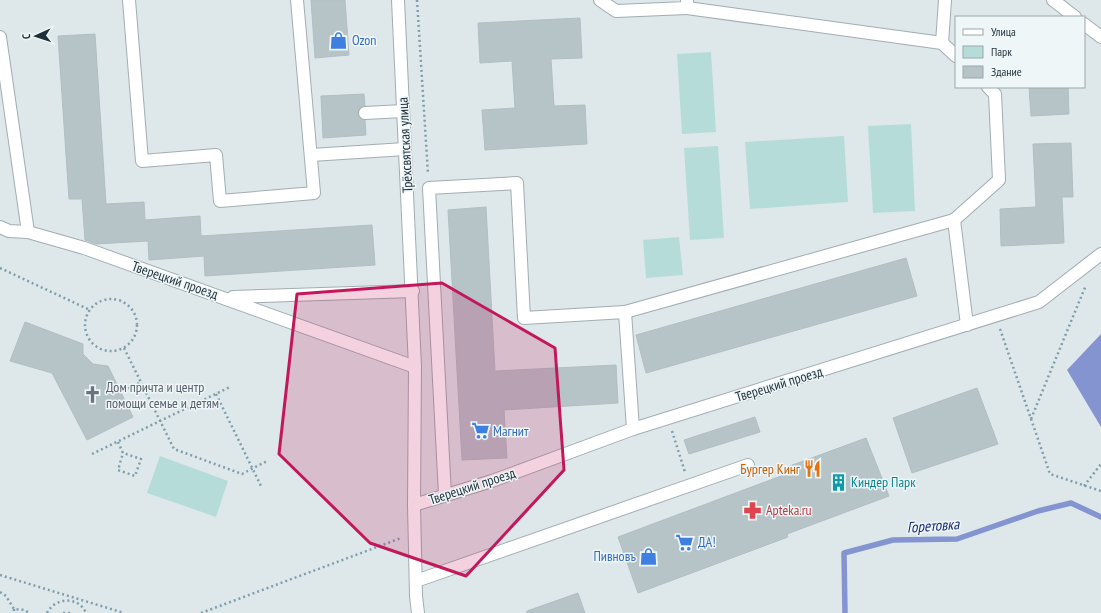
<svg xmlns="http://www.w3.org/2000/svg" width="1101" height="613" font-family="'PT Sans Narrow',sans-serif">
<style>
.green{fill:#b6dcd9}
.water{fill:#8494d1}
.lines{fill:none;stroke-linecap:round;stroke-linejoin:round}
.stream{stroke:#8494d1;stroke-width:5.5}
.building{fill:#b6c4c8;stroke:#b0bfc4}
.minor-casing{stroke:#a1adb2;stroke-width:14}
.path{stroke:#7e9eaf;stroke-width:2.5;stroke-dasharray:2 3;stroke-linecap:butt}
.minor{stroke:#fff;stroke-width:12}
.marked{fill:#c2185b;fill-opacity:0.2;stroke:#c2185b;stroke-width:3;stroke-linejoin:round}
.labels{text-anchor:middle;stroke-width:3;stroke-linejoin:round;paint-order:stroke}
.shop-label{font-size:14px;fill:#366cbe;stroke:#eef6f7;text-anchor:start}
.street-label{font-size:14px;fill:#1f303a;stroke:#eef6f7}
.worship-label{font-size:14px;fill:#5b616d;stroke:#eef6f7;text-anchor:start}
.food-label{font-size:14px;fill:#c56008;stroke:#eef6f7;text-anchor:end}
.culture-label{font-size:14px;fill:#0d838f;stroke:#eef6f7;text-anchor:start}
.health-label{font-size:14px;fill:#be3a42;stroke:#eef6f7;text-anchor:start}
.water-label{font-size:15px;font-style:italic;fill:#192a77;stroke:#eef6f7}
</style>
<rect width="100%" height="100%" fill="#dee8ea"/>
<g class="green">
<path d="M711 52 716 132 682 134 677 54Z"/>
<path d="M911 124 915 211 873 213 868 126Z"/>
<path d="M844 136 848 202 750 209 745 142Z"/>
<path d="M718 146 724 238 690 240 684 148Z"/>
<path d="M679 237 683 275 646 278 643 240Z"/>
<path d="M160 456 228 481 216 517 147 493Z"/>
</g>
<path class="water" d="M1101 334V427L1067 370Z"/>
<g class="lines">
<path class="stream" d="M845 613 844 553 893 540 957 539 1038 511 1071 503 1101 517"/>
</g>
<g class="building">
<path d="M311 0H345L349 55 315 58Z"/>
<path d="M580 18 582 58 551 59 554 106 585 105 587 144 485 150 482 110 515 108 512 61 480 63 478 23Z"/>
<path d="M95 34 106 204 144 202 145 220 200 216 201 236 372 225 375 265 205 276 204 256 149 260 148 241 96 244 85 240 82 199H69L58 36Z"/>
<path d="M1029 87H1068L1069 114 1031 116Z"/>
<path d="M364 94 365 106 361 107 358 113 359 117 365 120 366 135 323 138 321 96Z"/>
<path d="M1071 143 1073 197H1062L1064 243 1001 246 1000 209 1036 207 1033 144Z"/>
<path d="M486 207 495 371 616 365 618 403 504 410 507 458 462 460 448 210Z"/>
<path d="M906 258 917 296 646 373 636 335Z"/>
<path d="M25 322 83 344V354L93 364 108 366 133 417 87 440 52 373 10 361Z"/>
<path d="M977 388 998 444 912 473 893 418Z"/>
<path d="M755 417 760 432 689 454 684 440Z"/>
<path d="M866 438 889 496 787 534 788 537 638 593 618 537 789 473 787 467Z"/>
<path d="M578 593 585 613H527V611Z"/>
</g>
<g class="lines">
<defs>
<g id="minor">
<path d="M129 0 142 161 216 155 220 201 314 193 297 0"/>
<path d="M398 0 415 367 414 505 492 481 633 429 1039 302 1101 254"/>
<path d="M600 0 616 11 687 8V0"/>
<path d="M1053 0 1075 17"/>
<path d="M687 8 942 43 956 56"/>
<path d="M1084 24 1101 37"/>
<path d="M0 37 28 232"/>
<path d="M942 43 945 0"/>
<path d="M365 113 403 111"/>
<path d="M311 155 405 149"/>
<path d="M954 220 999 180 995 94 988 87"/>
<path d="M0 227 9 231 28 232 84 248 415 367"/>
<path d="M233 297 413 291"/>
<path d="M625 312 954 220 967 325"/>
<path d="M445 495 429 188 517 183 524 318 625 312 633 429"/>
<path d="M414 505 416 596 418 613"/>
<path d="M416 581 748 465"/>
</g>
</defs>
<use href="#minor" class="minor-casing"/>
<g class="path">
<path d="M417 0 428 174"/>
<path d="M0 268 90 310"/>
<circle cx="111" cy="325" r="26"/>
<path d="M1000 329 1050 474 1101 491"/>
<path d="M124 348 174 449 242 474 267 461"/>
<path d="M124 391 141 382"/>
<path d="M216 394 262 488"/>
<path d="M1031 419 1086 285"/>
<path d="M672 431 685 472"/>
<path d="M118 442 123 453 118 470 135 476 141 459 123 453"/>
<path d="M92 454 230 387"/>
<path d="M1084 486 1101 464"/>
<path d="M0 575 124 613"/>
<path d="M0 592 6 596 14 609 25 610 29 613"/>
<path d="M14 609V613"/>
<path d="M47 613C55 597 79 596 86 613"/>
<path d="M63 613H71"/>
<path d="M201 613 401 538"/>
</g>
<use href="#minor" class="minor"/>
</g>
<path class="marked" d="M442 283 555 348 564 470 466 576 370 543 279 454 297 294Z"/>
<defs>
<symbol id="shop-bare" viewBox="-9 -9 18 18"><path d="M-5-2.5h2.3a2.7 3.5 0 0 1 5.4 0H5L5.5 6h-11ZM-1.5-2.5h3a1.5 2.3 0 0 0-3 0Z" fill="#3f7fe0" stroke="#eef6f7" stroke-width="2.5" paint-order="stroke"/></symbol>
<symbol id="church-bare" viewBox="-9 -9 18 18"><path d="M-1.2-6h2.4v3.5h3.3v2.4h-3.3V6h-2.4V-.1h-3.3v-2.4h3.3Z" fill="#6b7280" stroke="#eef6f7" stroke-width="2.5" paint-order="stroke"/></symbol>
<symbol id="supermarket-bare" viewBox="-9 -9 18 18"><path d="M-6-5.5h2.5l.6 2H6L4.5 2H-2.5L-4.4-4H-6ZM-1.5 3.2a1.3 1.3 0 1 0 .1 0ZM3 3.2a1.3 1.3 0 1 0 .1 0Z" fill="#3f7fe0" stroke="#eef6f7" stroke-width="2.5" paint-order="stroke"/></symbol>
<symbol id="restaurant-bare" viewBox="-9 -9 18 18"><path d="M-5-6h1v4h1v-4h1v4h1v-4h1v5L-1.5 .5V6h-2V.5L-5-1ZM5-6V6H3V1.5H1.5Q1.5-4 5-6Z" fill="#e8710a" stroke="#eef6f7" stroke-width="2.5" paint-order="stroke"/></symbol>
<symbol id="building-bare" viewBox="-9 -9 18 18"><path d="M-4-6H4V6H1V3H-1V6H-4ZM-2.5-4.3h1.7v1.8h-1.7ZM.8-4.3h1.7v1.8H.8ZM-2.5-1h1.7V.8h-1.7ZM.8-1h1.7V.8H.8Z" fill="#0f9aa8" stroke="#eef6f7" stroke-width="2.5" paint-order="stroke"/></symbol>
<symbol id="pharmacy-bare" viewBox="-9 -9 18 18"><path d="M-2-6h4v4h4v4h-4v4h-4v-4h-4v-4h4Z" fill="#e0444e" stroke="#eef6f7" stroke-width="2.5" paint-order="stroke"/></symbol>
</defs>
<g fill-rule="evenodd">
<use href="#shop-bare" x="326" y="28" width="25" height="25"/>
<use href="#church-bare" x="80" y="382" width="25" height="25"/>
<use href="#supermarket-bare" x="468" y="418" width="25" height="25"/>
<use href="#restaurant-bare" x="800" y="456" width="25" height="25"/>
<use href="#building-bare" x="826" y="470" width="25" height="25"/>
<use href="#pharmacy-bare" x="740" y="498" width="25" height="25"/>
<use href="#supermarket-bare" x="672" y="530" width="25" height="25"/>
<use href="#shop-bare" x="636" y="544" width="25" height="25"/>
</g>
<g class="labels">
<g class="shop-label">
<text x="352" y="45">Ozon</text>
<text x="493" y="436">Магнит</text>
<text x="698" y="547">ДА!</text>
<text x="636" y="561" text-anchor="end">Пивновъ</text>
</g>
<g class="street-label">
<text transform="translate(405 145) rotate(-93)" y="5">Трёхсвятская улица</text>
<text transform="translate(175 280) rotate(19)" y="5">Тверецкий проезд</text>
<text transform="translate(779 384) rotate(-17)" y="5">Тверецкий проезд</text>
<text transform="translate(472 486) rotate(-18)" y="5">Тверецкий проезд</text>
</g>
<g class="worship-label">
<text x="106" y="392">Дом причта и центр<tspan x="106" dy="16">помощи семье и детям</tspan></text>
</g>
<g class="food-label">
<text x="800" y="474">Бургер Кинг</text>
</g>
<g class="culture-label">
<text x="851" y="487">Киндер Парк</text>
</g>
<g class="health-label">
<text x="766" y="515">Apteka.ru</text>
</g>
<g class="water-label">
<text transform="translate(933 526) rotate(-4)" y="5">Горетовка</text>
</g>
</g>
<rect x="955" y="16" width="130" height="72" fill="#eef6f7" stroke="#9ba7ab"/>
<rect x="963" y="29" width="20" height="6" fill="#ffffff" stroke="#9ba7ab"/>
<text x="991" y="36" font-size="12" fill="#1f303a">Улица</text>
<rect x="963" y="46" width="20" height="12" fill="#b6dcd9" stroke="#9ba7ab"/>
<text x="991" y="56" font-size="12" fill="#1f303a">Парк</text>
<rect x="963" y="66" width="20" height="12" fill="#b6c4c8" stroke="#9ba7ab"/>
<text x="991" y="76" font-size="12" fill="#1f303a">Здание</text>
<g transform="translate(36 36) rotate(267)" stroke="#eef6f7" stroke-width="3" paint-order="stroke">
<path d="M0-3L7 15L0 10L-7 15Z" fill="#1f303a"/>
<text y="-6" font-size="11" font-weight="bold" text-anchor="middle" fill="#1f303a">С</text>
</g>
</svg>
